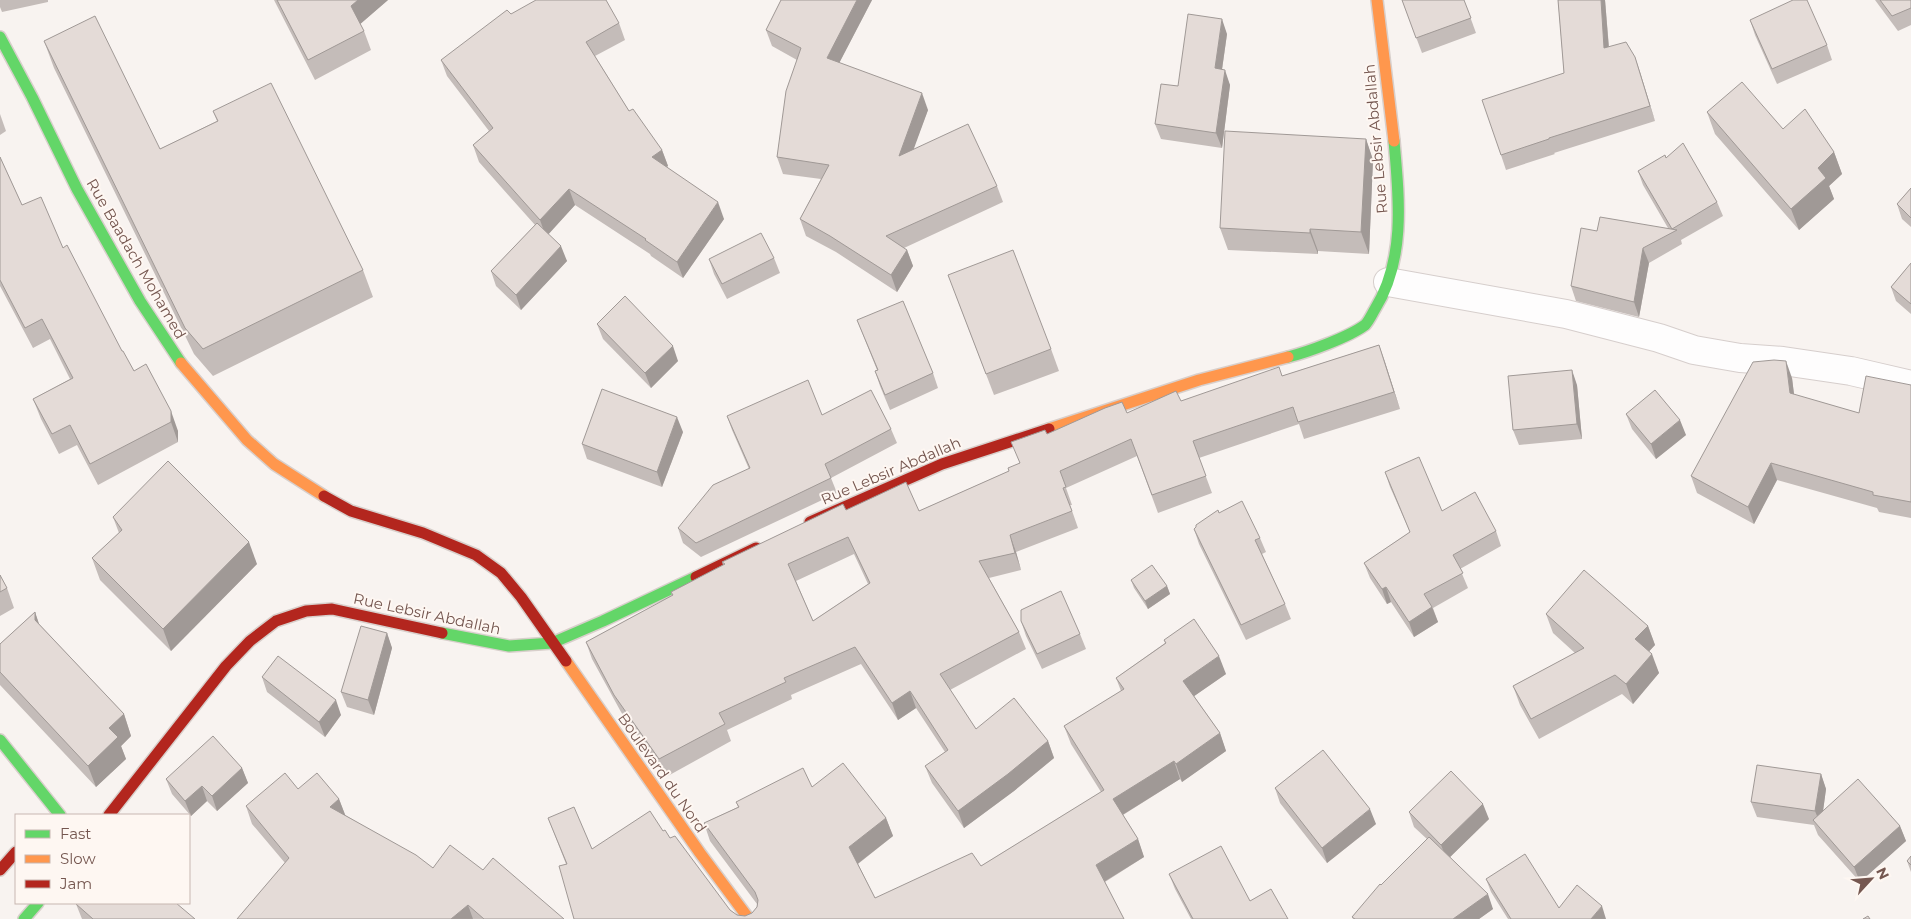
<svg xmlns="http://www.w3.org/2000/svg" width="1911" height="919" font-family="Montserrat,sans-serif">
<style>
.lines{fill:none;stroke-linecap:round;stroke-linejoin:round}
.street-casing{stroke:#d6cecc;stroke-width:30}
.fast-casing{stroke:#d8cfcb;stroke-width:14}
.slow-casing{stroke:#d8cfcb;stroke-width:14}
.jam-casing{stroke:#d8cfcb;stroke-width:14}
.street{stroke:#fefdfd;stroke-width:28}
.fast{stroke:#63d668;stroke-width:11}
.slow{stroke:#ff974d;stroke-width:11}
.jam{stroke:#b3261e;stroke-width:11}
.wall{fill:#c4bcb9;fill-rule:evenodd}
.shaded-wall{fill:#a09996}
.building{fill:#e4dbd7;stroke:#a09996;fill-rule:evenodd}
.labels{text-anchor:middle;stroke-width:4;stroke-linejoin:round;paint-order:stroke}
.street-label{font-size:15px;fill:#755750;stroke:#fef7f2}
</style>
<rect width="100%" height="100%" fill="#f8f3f0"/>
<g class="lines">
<defs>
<path id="street" d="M1388 282 1566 314 1659 338 1694 350 1740 358 1783 361 1851 371 1911 385"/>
<g id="fast">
<path d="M0 37 32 97 77 189 140 301 181 363"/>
<path d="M1288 357C1308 352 1349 337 1365 325 1369 321 1372 314 1375 309 1406 259 1399 197 1394 141"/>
<path d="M442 633 509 646 552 643 603 621 696 577"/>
<path d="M0 740 60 815"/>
<path d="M24 919 38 903"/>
</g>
<g id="slow">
<path d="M1377 0 1394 141"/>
<path d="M181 363 247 440 274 464 324 496"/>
<path d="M1049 429 1199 380 1288 357"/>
<path d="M566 661 700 853 749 919"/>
</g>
<g id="jam">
<path d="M324 496 351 511 423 533 476 555 501 573 521 597 566 661"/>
<path d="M810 522 942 464 1049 429"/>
<path d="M696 577 756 548"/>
<path d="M109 815 226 666 250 641 276 621 306 611 332 609 442 633"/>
<path d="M0 870 16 852"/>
</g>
</defs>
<use href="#street" class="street-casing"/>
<use href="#fast" class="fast-casing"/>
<use href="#slow" class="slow-casing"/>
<use href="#jam" class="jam-casing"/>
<use href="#street" class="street"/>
<use href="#fast" class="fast"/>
<use href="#slow" class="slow"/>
<use href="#jam" class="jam"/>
</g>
<g class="wall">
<path d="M0 0H48V2L2 12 0 7Z"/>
<path d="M274 0H388L360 24 364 31 371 50 315 80Z"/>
<path d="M781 0H872L839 63 928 110 913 149 997 186 1003 202 904 248 907 250 913 266 897 292 836 252 806 236 800 219 821 179 783 174 777 157 797 60 772 46 766 30Z"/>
<path d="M1402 0H1464L1476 33 1422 53Z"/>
<path d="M1558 0H1605L1609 47 1635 57 1655 121 1554 153 1555 154 1506 170 1501 155 1564 73Z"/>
<path d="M1875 0H1911V25L1898 31Z"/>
<path d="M511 14 619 23 625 40 595 56 629 111 662 150 668 166 667 167 724 219 683 278 651 256 650 254 575 205 548 234 567 261 521 310 496 286 491 271 535 225 479 162 473 145 489 131 447 76 441 60Z"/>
<path d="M1750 20 1827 45 1832 60 1777 84 1755 35Z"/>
<path d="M1227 34 1222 70 1230 85 1222 148 1161 139 1155 124 1178 86Z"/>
<path d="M44 41 160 149 217 121 213 111 363 270 373 297 213 376 194 354 54 68Z"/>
<path d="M1707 112 1783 129 1834 152 1842 174 1829 186 1834 199 1799 230 1715 134Z"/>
<path d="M0 114 6 131 0 135Z"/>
<path d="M1366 139 1373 160 1369 254 1318 251V254L1228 250 1220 228Z"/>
<path d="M0 157 22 205 63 248 122 351 134 371 178 431V442L98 485 77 445 59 454 41 419 33 399 70 379 50 339 33 348 0 286Z"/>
<path d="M1666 158 1717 202 1723 216 1681 240 1682 244 1649 263 1639 317 1576 301 1571 286 1597 231 1668 228 1643 185 1638 171Z"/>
<path d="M1911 188V227L1902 219 1897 204Z"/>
<path d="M774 258 780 273 727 299 714 274 709 259Z"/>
<path d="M1911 263V314L1896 301 1891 287Z"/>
<path d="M956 296 1051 349 1059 371 994 395Z"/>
<path d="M857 320 933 373 938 388 890 410 880 386 875 371 877 370Z"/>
<path d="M597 324 678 361 651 388 603 339Z"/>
<path d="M1379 345 1400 409 1304 439 1299 424 1199 458 1212 493 1158 513 1137 456 1066 488 1072 505H1070L1078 528 1016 552 1021 570 989 578 1019 632 1026 649 950 690 976 729 1048 741 1054 758 1014 791 964 828 932 783 925 766 945 752 916 708 898 720 861 664 791 695 792 699 727 730 731 741 666 777 621 712 592 659 586 642 672 596 671 592 723 565 722 562 846 510 919 511 1009 471 1019 463 1047 434 1127 413 1181 401 1282 376ZM854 554 868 584 813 621 796 581Z"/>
<path d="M1792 378 1794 395 1859 413 1911 385V518L1879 512 1877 508 1777 480 1754 524 1697 493 1691 476Z"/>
<path d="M1577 385 1582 439 1519 445 1513 430Z"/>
<path d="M1626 414 1686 435 1656 459 1632 429Z"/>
<path d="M822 415 891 429 897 443 831 478 837 493 701 557 683 543 678 528 749 469 732 430 727 416Z"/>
<path d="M683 432 662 487 587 459 582 444Z"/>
<path d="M1385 472 1442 511 1496 531 1501 546 1460 569 1468 588 1433 608 1438 622 1414 637 1391 602 1387 604 1370 578 1364 563 1410 532 1390 487Z"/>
<path d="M1219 513 1260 538 1266 552 1262 554 1285 604 1291 619 1246 640 1199 544 1194 529Z"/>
<path d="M113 517 257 564 171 651 100 580 92 558 119 533Z"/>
<path d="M0 575 7 588 14 608 0 616Z"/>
<path d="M1131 580 1167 586 1170 594 1148 609 1134 588Z"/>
<path d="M35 612 39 624 124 714 131 736 121 746 126 759 96 787 0 685V644Z"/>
<path d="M1546 614 1648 626 1655 645 1649 651 1659 673 1633 704 1622 694 1539 739 1520 705 1513 686 1575 653 1553 633Z"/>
<path d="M1021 621 1080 634 1086 649 1042 669 1026 636Z"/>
<path d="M387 633 392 648 374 715 347 707 341 692Z"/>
<path d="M1164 640 1226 674 1194 696 1220 733 1226 751 1182 782 1180 779 1123 815 1138 839 1144 857 1105 882 1124 919H574L566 864 548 818 592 849 663 831 670 838 730 910 737 915 745 916 752 913 757 907V904L710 841 704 823 738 807 736 802 812 787 886 818 893 836 858 864 875 898 981 866 1101 792 1071 744 1064 726 1121 691 1116 678 1165 643Z"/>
<path d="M262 677 341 715 325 737 267 692Z"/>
<path d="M242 768 248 783 217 811 207 801 191 816 172 794 166 779Z"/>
<path d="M1821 774 1826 789 1823 811 1900 826 1906 841 1860 882 1818 835 1814 825 1757 817 1751 802Z"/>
<path d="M1275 788 1376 824 1327 863 1280 803Z"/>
<path d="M298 789 339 799 345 815 433 868 483 870 564 919H237L285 863 252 824 246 806Z"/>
<path d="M1409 812 1489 819 1450 857 1493 909 1479 919H1353L1352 917 1381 885 1427 839 1414 827Z"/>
<path d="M1911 856V872L1907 861Z"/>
<path d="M1169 874 1250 901 1288 919H1191L1175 889Z"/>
<path d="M1486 879 1559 908 1606 919H1508L1491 892Z"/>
<path d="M76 904 195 919H82Z"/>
</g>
<g class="shaded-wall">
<path d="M358 0H388L358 26 351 6Z"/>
<path d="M857 0H872L833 75 827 58Z"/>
<path d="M1601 0H1605L1610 63 1604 48Z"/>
<path d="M1222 19 1227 34 1220 83 1215 68Z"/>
<path d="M1635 57 1640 72 1655 121 1650 106Z"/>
<path d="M1225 70 1230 85 1222 148 1216 133Z"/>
<path d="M922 93 928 110 905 173 899 156Z"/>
<path d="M1366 139 1373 160 1369 254 1361 232Z"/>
<path d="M662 150 668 166 658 173 652 157Z"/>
<path d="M1834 152 1842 174 1829 186 1834 199 1799 230 1791 209 1818 168Z"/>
<path d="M569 189 575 205 546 237 540 220Z"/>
<path d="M718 202 724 219 683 278 677 262Z"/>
<path d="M1310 229 1318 251V254L1310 233Z"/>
<path d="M561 246 567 261 521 310 516 295Z"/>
<path d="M1643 248 1649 263 1639 317 1634 302Z"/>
<path d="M907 250 913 266 897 292 891 275Z"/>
<path d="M1379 345 1385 362 1400 409 1394 392Z"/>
<path d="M673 346 678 361 651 388 645 373Z"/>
<path d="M1786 361 1792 378 1796 410 1790 393Z"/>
<path d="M1572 370 1577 385 1582 439 1577 424Z"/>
<path d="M171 411 178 431V442L171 422Z"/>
<path d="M677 417 683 432 662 487 657 472Z"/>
<path d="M1680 420 1686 435 1656 459 1651 444Z"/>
<path d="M1771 463 1777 480 1754 524 1748 507Z"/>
<path d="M1010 535 1016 552 1021 570 1015 553Z"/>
<path d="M249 542 257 564 171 651 163 629Z"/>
<path d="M1167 586 1170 594 1148 609 1145 601Z"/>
<path d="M1386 587 1391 602 1387 604 1382 589Z"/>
<path d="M1432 607 1438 622 1414 637 1409 622Z"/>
<path d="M35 612 42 633 35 620Z"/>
<path d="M1648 626 1655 645 1642 659 1635 639Z"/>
<path d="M387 633 392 648 374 715 368 700Z"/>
<path d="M1652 654 1659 673 1633 704 1626 684Z"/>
<path d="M1219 656 1226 674 1190 699 1183 681Z"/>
<path d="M910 691 916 708 898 720 892 703Z"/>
<path d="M336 700 341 715 325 737 319 722Z"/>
<path d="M124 714 131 736 121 746 126 759 96 787 88 766 109 728Z"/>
<path d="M1220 733 1226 751 1182 782 1176 764Z"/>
<path d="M1048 741 1054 758 1014 791 964 828 958 811Z"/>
<path d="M1174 761 1180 779 1119 817 1113 799Z"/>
<path d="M242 768 248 783 217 811 212 796Z"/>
<path d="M1821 774 1826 789 1821 826 1815 811Z"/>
<path d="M202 786 207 801 191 816 185 801Z"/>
<path d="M339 799 346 817 330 807Z"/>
<path d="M1483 804 1489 819 1447 860 1441 845Z"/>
<path d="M1370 809 1376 824 1327 863 1322 848Z"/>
<path d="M886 818 893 836 856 865 849 847Z"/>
<path d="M1900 826 1906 841 1860 882 1854 867Z"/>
<path d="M1138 839 1144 857 1102 883 1096 865Z"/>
<path d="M1488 894 1493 909 1479 919H1453Z"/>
<path d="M468 905 473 919H451Z"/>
<path d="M1602 906 1606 919H1591Z"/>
</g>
<g class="building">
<path d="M277 0H358L351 6 364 31 308 60Z"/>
<path d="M536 0H606L619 23 586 42 629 111 633 109 662 150 652 157 718 202 677 262 645 240 646 239 569 189 540 220 473 145 493 128 441 60 507 10 511 14Z"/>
<path d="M781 0H857L827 58 922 93 899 156 968 124 997 186 886 236 907 250 891 275 830 236 800 219 829 165 777 157 786 91 801 48 766 30Z"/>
<path d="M1402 0H1464L1471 18 1416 38Z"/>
<path d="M1558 0H1601L1604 48 1626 42 1635 57 1650 106 1549 138V139L1501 155 1482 100 1564 73Z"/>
<path d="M1793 0H1807L1827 45 1772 69 1750 20Z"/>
<path d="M1880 0H1911V8L1892 16Z"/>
<path d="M1188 14 1222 19 1215 68 1225 70 1216 133 1155 124 1161 84 1178 86Z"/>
<path d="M95 16 160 149 218 121 213 111 271 83 363 270 203 349 185 328 44 41Z"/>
<path d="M1742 82 1783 129 1805 109 1834 152 1818 168 1826 178 1791 209 1707 112Z"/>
<path d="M1225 131 1366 139 1361 232 1310 229V233L1220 228Z"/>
<path d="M1683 143 1717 202 1672 229 1638 171 1665 155 1666 158Z"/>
<path d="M0 157 22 205 41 197 63 248 67 245 122 351H123L134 371 146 364 171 411V422L90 464 70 425 52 434 33 399 73 378 42 319 25 328 0 280Z"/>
<path d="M1911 188V218L1897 204Z"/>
<path d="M1600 217 1677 230 1643 248 1634 302 1571 286 1581 228 1597 231Z"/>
<path d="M537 223 561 246 516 295 491 271Z"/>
<path d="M761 233 774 258 722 284 709 259Z"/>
<path d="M1013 250 1051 349 986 374 948 275Z"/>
<path d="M1911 263V304L1891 287Z"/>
<path d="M625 296 673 346 645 373 597 324Z"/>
<path d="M903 301 933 373 885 395 875 371 878 370 857 320Z"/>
<path d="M1379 345 1394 392 1298 422 1293 407 1193 441 1206 476 1152 495 1131 439 1060 471 1066 487 1063 488 1072 511 1010 535 1015 553 979 561 1019 632 940 674 976 729 1014 698 1048 741 1008 774 958 811 925 766 948 750 910 691 892 703 855 647 784 678 786 682 719 713 725 724 659 759 614 695 586 642 673 595 671 592 725 564 722 562 843 504 846 510 906 482 919 511 1009 471 1008 468 1020 463 1011 442 1045 430 1047 434 1105 408 1122 402 1127 413 1176 391 1181 401 1279 367 1282 376ZM848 537 870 583 813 621 788 564Z"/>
<path d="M1774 360 1786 361 1790 393 1859 413 1866 376 1911 385V502L1873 495V492L1771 463 1748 507 1691 476 1753 362Z"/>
<path d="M1572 370 1577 424 1513 430 1508 376Z"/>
<path d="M808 380 822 415 871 390 891 429 825 464 831 478 696 543 678 528 713 485 750 468 727 416Z"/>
<path d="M602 389 677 417 657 472 582 444Z"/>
<path d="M1655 390 1680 420 1651 444 1626 414Z"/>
<path d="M1419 457 1442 511 1475 492 1496 531 1453 555 1463 573 1424 594 1432 607 1409 622 1386 587 1382 589 1364 563 1410 532 1385 472Z"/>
<path d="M168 461 249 542 163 629 92 558 122 530 113 517Z"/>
<path d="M1242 501 1260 538 1255 540 1285 604 1241 625 1194 529 1196 527V525L1218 510 1219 513Z"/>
<path d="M1152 565 1167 586 1145 601 1131 580Z"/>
<path d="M1584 570 1648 626 1635 639 1652 654 1626 684 1615 675 1531 719 1513 686 1584 648 1546 614Z"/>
<path d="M0 575 7 588 0 592Z"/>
<path d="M1061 591 1080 634 1037 654 1021 621V610Z"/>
<path d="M35 612V620L124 714 109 728 118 737 88 766 0 672V644Z"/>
<path d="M1194 619 1219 656 1183 681 1220 733 1176 764 1174 761 1113 799 1138 839 1096 865 1124 919H574L559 866 567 864 548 818 574 807 592 849 650 811 663 831 665 830 670 838 675 836 730 910 737 915 745 916 752 913 757 907 758 900 755 892 704 823 739 807 736 802 803 768 812 787 843 763 886 818 849 847 875 898 972 853 981 866 1104 790 1064 726 1124 689 1116 678 1166 643 1164 640Z"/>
<path d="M361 626 387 633 368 700 341 692Z"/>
<path d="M278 656 336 700 319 722 262 677Z"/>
<path d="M213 736 242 768 212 796 202 786 185 801 166 779Z"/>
<path d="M1323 750 1370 809 1322 848 1275 788Z"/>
<path d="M1757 765 1821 774 1815 811 1751 802Z"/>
<path d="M1451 771 1483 804 1441 845 1409 812Z"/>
<path d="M285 773 298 789 317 773 339 799 330 807 416 855 433 868 450 845 483 870 493 858 564 919H484L468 905 451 919H237L289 858 246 806Z"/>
<path d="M1858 779 1900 826 1854 867 1813 820Z"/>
<path d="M1429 837 1488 894 1453 919H1355L1352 917 1380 884 1381 885Z"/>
<path d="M1221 846 1250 901 1271 889 1288 919H1193L1169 874Z"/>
<path d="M1525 854 1559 908 1577 885 1602 906 1591 919H1511L1486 879Z"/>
<path d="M1911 856V865L1907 861Z"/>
<path d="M77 903H176L195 919H93L76 904Z"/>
<path d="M1868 916 1870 919H1863Z"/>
</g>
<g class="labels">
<g class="street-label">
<text transform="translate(1376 139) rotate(-95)" y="5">Rue Lebsir Abdallah</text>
<text transform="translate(136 259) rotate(60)" y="5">Rue Baadach Mohamed</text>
<text transform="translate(891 471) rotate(-23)" y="5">Rue Lebsir Abdallah</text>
<text transform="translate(427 614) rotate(12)" y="5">Rue Lebsir Abdallah</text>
<text transform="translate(662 773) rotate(55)" y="5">Boulevard du Nord</text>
</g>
</g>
<rect x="15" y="814" width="175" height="90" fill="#fef7f2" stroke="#c7b7b1"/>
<rect x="25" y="830" width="25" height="8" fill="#63d668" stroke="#c7b7b1"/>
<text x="60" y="839" font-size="15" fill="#755750">Fast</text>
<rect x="25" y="855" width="25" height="8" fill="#ff974d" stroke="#c7b7b1"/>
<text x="60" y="864" font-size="15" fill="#755750">Slow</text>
<rect x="25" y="880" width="25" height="8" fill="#b3261e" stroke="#c7b7b1"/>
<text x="60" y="889" font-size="15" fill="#755750">Jam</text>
<g transform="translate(1871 879) rotate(64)" stroke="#fef7f2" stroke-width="4" paint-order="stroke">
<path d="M0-4L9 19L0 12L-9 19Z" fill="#755750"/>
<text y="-8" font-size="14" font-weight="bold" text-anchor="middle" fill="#755750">N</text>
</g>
</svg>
